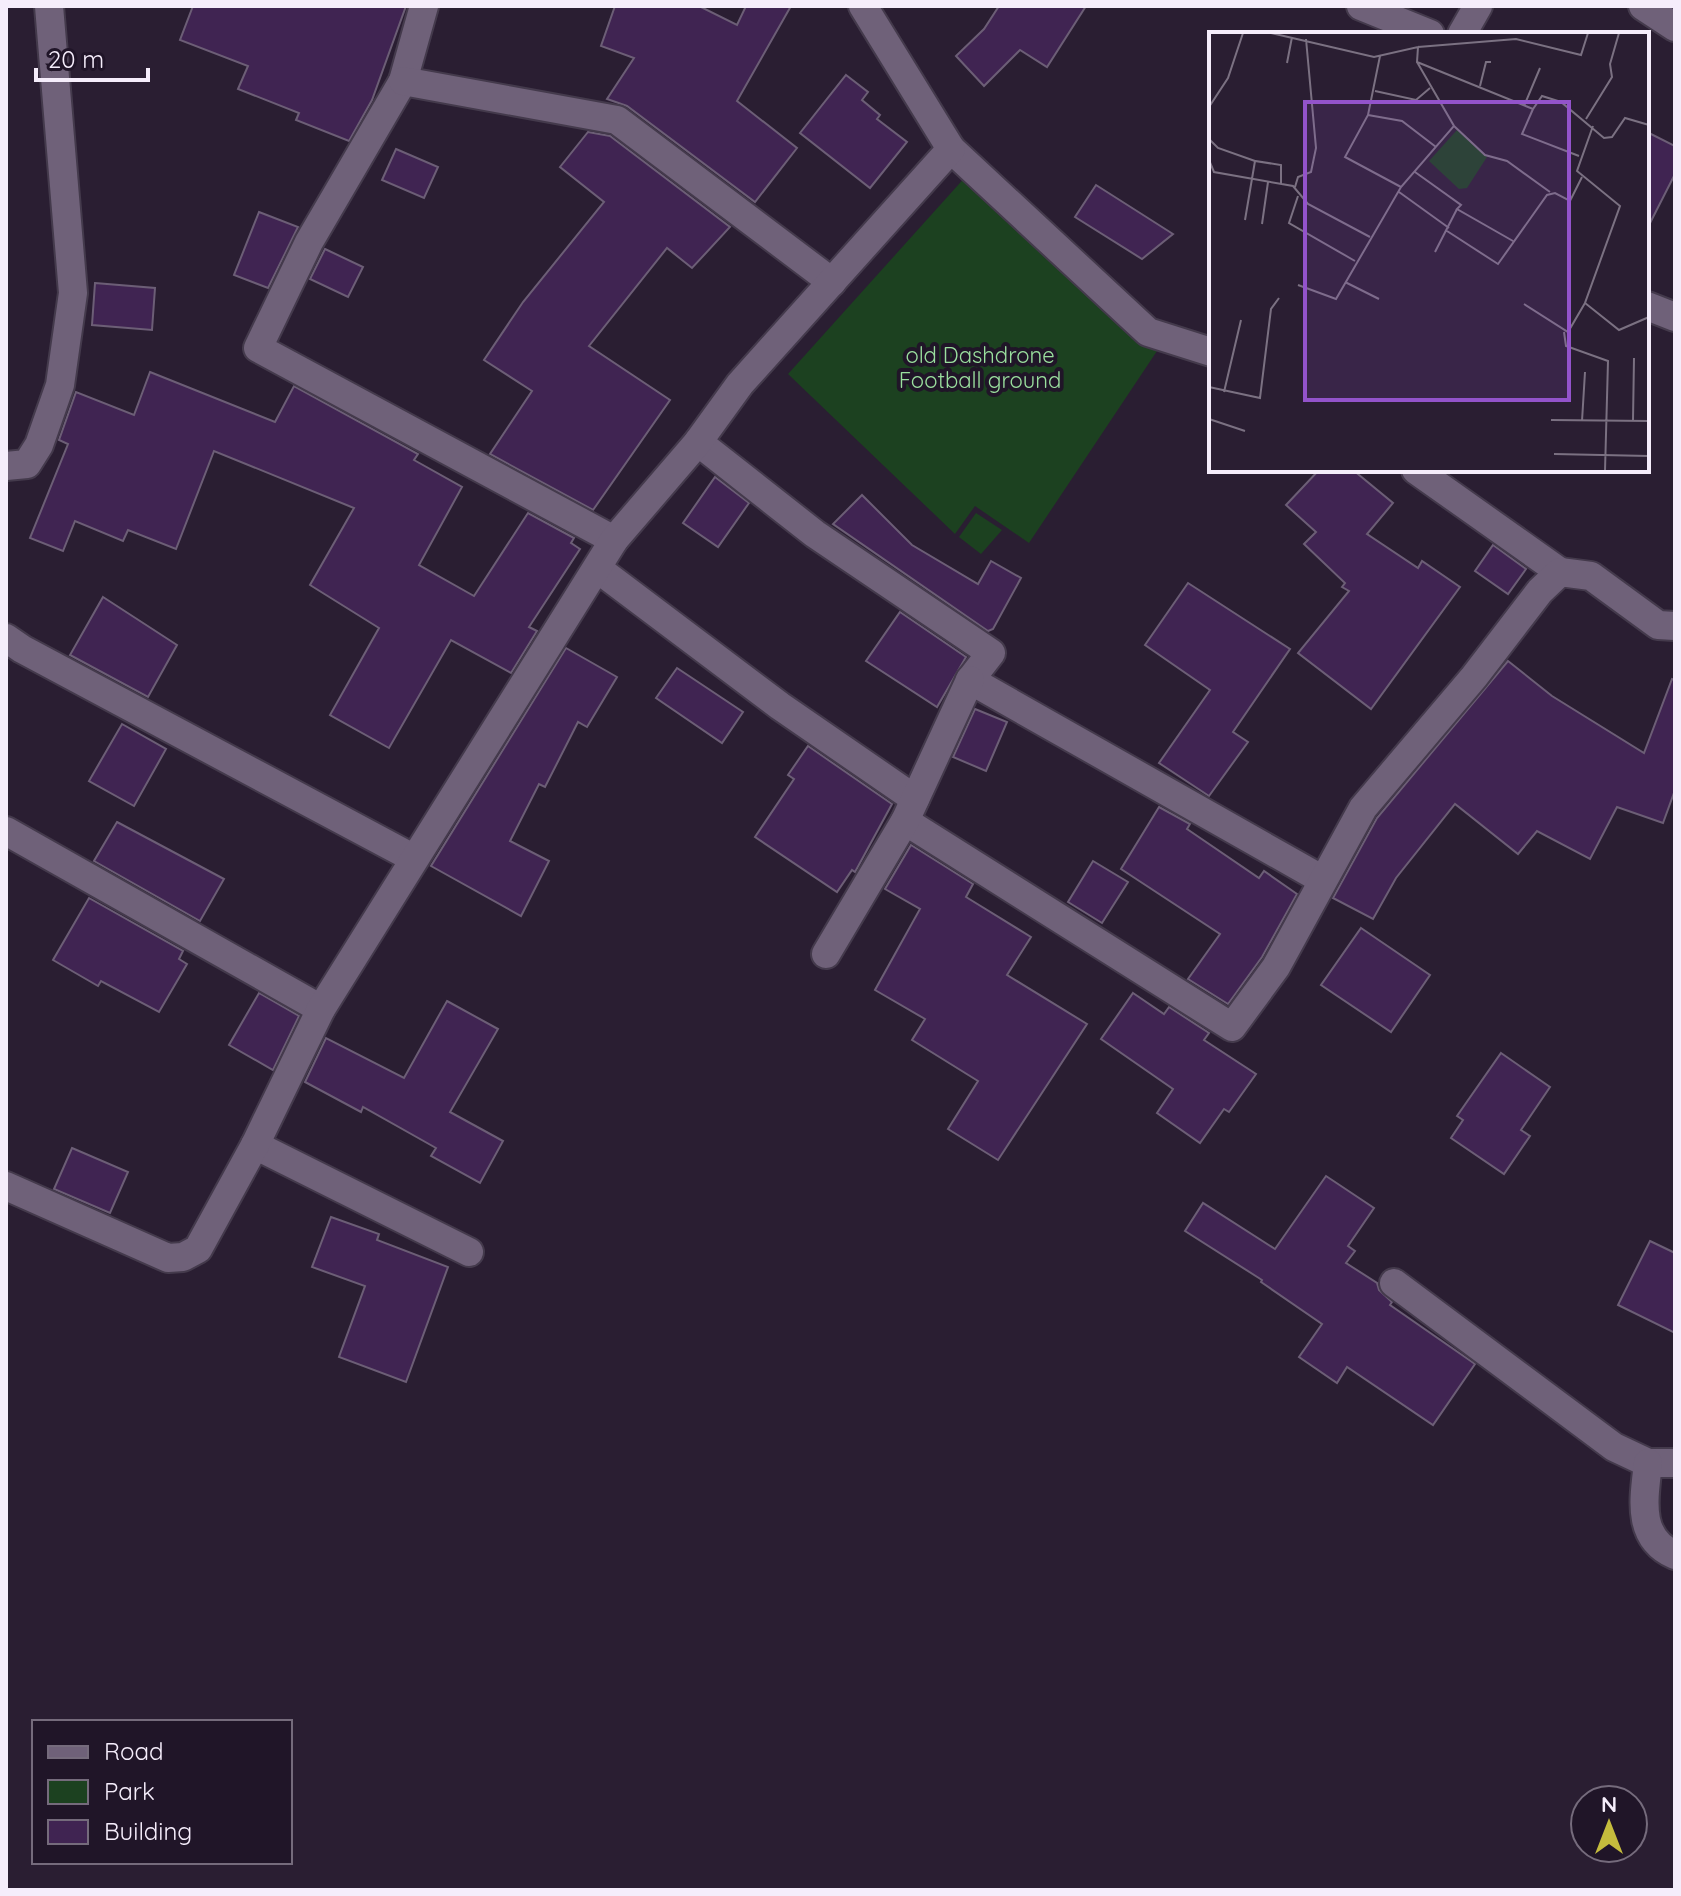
<svg xmlns="http://www.w3.org/2000/svg" width="1681" height="1896" font-family="Quicksand,sans-serif">
<style>
.green{fill:#1c4120}
.building{fill:#402452;stroke:#6c5e76;stroke-width:2}
.lines{fill:none;stroke-linecap:round;stroke-linejoin:round}
.street-casing{stroke:#443a4c;stroke-width:32}
.street{stroke:#6f6179;stroke-width:28}
.labels{text-anchor:middle;stroke-width:8;stroke-linejoin:round;paint-order:stroke}
.park-label{font-size:22px;fill:#9adf9e;stroke:#201528}
.inset-road{fill:none;stroke:#7b7182;stroke-width:2}
.view{fill:#9353cb;fill-opacity:0.15;stroke:#9353cb;stroke-width:4}
.inset-edge{fill:none;stroke:#f5edfb;stroke-width:4}
</style>
<rect width="100%" height="100%" fill="#2a1e32"/>
<g class="green">
<path d="M968 174 1161 345 1029 543 975 506 955 534 788 374Z"/>
<path d="M976 513 1002 530 981 554 959 537Z"/>
</g>
<g class="building">
<path d="M193 6H406L372 100 349 141 296 120 299 113 238 89 248 66 180 40Z"/>
<path d="M615 6H699L737 25 746 6H791L737 101 797 148 755 202 627 106 607 99 634 58 601 46Z"/>
<path d="M999 6H1086L1047 67 1020 50 984 86 956 56 984 29Z"/>
<path d="M846 75 868 92 862 100 880 115 877 119 907 142 870 188 800 133Z"/>
<path d="M588 132 610 136 730 227 692 268 667 248 589 346 670 400 593 510 490 454 532 391 484 360 523 302 604 202 560 167Z"/>
<path d="M1647 132 1675 146V174L1647 229Z"/>
<path d="M396 149 438 167 424 198 382 180Z"/>
<path d="M1096 185 1173 234 1142 259 1075 217Z"/>
<path d="M259 212 298 227 268 288 234 275Z"/>
<path d="M325 249 363 267 348 297 310 279Z"/>
<path d="M95 283 155 288 152 330 92 325Z"/>
<path d="M150 372 275 422 294 386 418 454 414 460 462 487 419 565 474 596 528 513 574 538 571 543 580 549 529 627 537 631 511 673 451 640 389 748 330 715 379 628 310 585 354 508 214 451 176 549 128 530 123 541 75 521 63 551 30 538 68 444 59 440 76 392 134 415Z"/>
<path d="M1319 470H1353L1393 503 1367 534 1418 568 1422 561 1460 587 1371 709 1298 653 1349 591 1342 587 1345 583 1304 544 1316 532 1286 505Z"/>
<path d="M715 477 749 503 718 547 683 523Z"/>
<path d="M862 495 912 545 978 584 991 561 1021 578 993 629 988 631 833 524Z"/>
<path d="M1493 545 1526 569 1508 594 1475 571Z"/>
<path d="M1188 583 1290 649 1233 732 1248 742 1209 796 1159 763 1210 690 1145 645Z"/>
<path d="M103 597 177 645 148 697 70 655Z"/>
<path d="M900 612 966 657 937 707 866 661Z"/>
<path d="M566 648 617 677 587 727 578 722 545 787 539 784 510 841 549 861 521 916 431 866Z"/>
<path d="M1508 661 1552 696 1644 753 1672 679 1675 680V790L1663 823 1617 807 1590 859 1537 831 1518 854 1455 804 1396 878 1373 919 1333 898 1377 818Z"/>
<path d="M677 668 743 712 722 743 656 698Z"/>
<path d="M975 709 1007 722 986 771 953 757Z"/>
<path d="M122 724 166 749 134 806 89 781Z"/>
<path d="M808 746 892 804 855 872 852 870 837 892 755 837 794 779 788 775Z"/>
<path d="M1159 807 1190 824 1187 829 1259 878 1264 871 1297 894 1262 957 1228 1004 1188 979 1220 934 1121 869Z"/>
<path d="M117 822 224 879 200 921 94 861Z"/>
<path d="M911 845 973 884 966 897 1031 937 1007 975 1087 1024 998 1160 948 1129 978 1081 912 1040 925 1019 875 990 920 909 885 889Z"/>
<path d="M1093 861 1128 882 1102 923 1068 902Z"/>
<path d="M89 898 183 951 179 959 187 964 159 1012 101 981 98 986 53 960Z"/>
<path d="M1361 928 1430 975 1391 1032 1321 985Z"/>
<path d="M259 993 299 1016 273 1070 229 1045Z"/>
<path d="M1133 993 1164 1014 1169 1007 1209 1033 1204 1040 1256 1074 1229 1112 1224 1109 1200 1143 1157 1113 1173 1089 1101 1039Z"/>
<path d="M447 1001 498 1029 450 1112 503 1141 480 1183 431 1156 436 1148 363 1107 361 1112 305 1082 326 1038 404 1078Z"/>
<path d="M1501 1053 1550 1087 1521 1130 1530 1136 1504 1174 1451 1138 1463 1120 1457 1116Z"/>
<path d="M72 1148 128 1172 110 1213 54 1189Z"/>
<path d="M1326 1176 1374 1208 1348 1246 1355 1251 1346 1263 1377 1283 1379 1290 1392 1302 1390 1305 1475 1364 1433 1425 1347 1367 1337 1383 1299 1357 1322 1324 1261 1282 1262 1280 1185 1231 1203 1203 1275 1249Z"/>
<path d="M331 1217 379 1234 377 1240 448 1267 406 1382 339 1357 365 1286 312 1267Z"/>
<path d="M1650 1241 1675 1253V1333L1618 1305Z"/>
</g>
<g class="lines">
<defs>
<g id="street">
<path d="M424 6 403 81 309 242 258 348 614 540"/>
<path d="M1361 6 1430 34"/>
<path d="M1643 6 1675 27"/>
<path d="M1462 34 1478 6"/>
<path d="M403 81 617 120 832 282"/>
<path d="M951 149 1148 332 1211 352"/>
<path d="M1647 306 1675 317"/>
<path d="M698 442 815 534 991 653 970 680 1323 880"/>
<path d="M6 466 27 464 39 445 60 385 73 293 49 6"/>
<path d="M1416 470 1560 572"/>
<path d="M598 569 780 706 915 799"/>
<path d="M6 638 22 649 413 858"/>
<path d="M905 821 1232 1027 1276 967 1363 808 1474 677 1540 591 1560 572 1591 576 1658 625 1675 626"/>
<path d="M6 831 321 1009"/>
<path d="M826 954 905 821 970 680"/>
<path d="M255 1145 469 1252"/>
<path d="M6 1186 168 1258 183 1257 198 1249 255 1145 321 1009 614 540 698 442 740 384 951 149 863 6"/>
<path d="M1394 1283 1614 1447 1648 1463H1675"/>
<path d="M1648 1463C1644 1499 1636 1538 1675 1555"/>
</g>
</defs>
<use href="#street" class="street-casing"/>
<use href="#street" class="street"/>
</g>
<g class="labels">
<g class="park-label">
<text x="980" y="363">old Dashdrone<tspan x="980" dy="25">Football ground</tspan></text>
</g>
</g>
<g transform="translate(1209 32)">
<rect width="440" height="440" fill="#2a1e32"/>
<path d="M248 98 278 125 258 156 250 157 220 129Z" fill="#1c4120"/>
<path class="inset-road" d="M62 1 165 25 209 15 208 30 324 77 333 64 352 70 395 106 403 105 416 86 440 93M209 15 307 7 372 23 379 1M171 24 159 83 136 125 192 155M78 31 83 5M271 54 277 30H282M166 59 207 68 221 56M315 74 331 36M0 75 19 46 34 1M324 77 313 102 370 124M159 83 193 89 227 115M377 87 403 45 401 32 410 1M245 94 276 123 298 129 341 160M384 94 368 139 411 174 376 271 410 298 440 285M0 107 9 116 46 129M0 128 5 140 84 154 99 172 161 205M206 140 252 173 248 177 304 209M86 155 89 145 102 140 107 116 97 7M190 160 240 196M89 164 80 191 146 229M36 188 46 129 72 133V152M53 192 59 150M238 199 289 232 338 163 346 161 361 169 373 145M226 220 248 177M136 250 170 267M89 253 127 267 192 155 245 94 208 30M315 272 359 300 376 271M355 300 357 314 399 329 396 439M0 355 51 366 62 277 70 266M15 360 32 288M0 387 36 399M342 388 440 389M424 388 425 326M373 389 376 340M345 422 440 424"/>
<path class="view" d="M96 70H360V368H96Z"/>
<rect width="440" height="440" class="inset-edge"/>
</g>
<rect width="1681" height="1896" fill="none" stroke="#f5edfb" stroke-width="16"/>
<rect x="32" y="1720" width="260" height="144" fill="#201528" stroke="#756b7c" stroke-width="2"/>
<rect x="48" y="1746" width="40" height="12" fill="#6f6179" stroke="#756b7c" stroke-width="2"/>
<text x="104" y="1760" font-size="24" fill="#f5edfb">Road</text>
<rect x="48" y="1780" width="40" height="24" fill="#1c4120" stroke="#756b7c" stroke-width="2"/>
<text x="104" y="1800" font-size="24" fill="#f5edfb">Park</text>
<rect x="48" y="1820" width="40" height="24" fill="#402452" stroke="#756b7c" stroke-width="2"/>
<text x="104" y="1840" font-size="24" fill="#f5edfb">Building</text>
<g transform="translate(1609 1824)"><circle r="38" fill="#201528" stroke="#756b7c" stroke-width="2"/>
<path d="M0-6L14 30L0 20L-14 30Z" fill="#c5bc3d"/>
<text y="-12" font-size="22" font-weight="bold" text-anchor="middle" fill="#f5edfb">N</text>
</g>
<path d="M36 68v12h112v-12" fill="none" stroke="#f5edfb" stroke-width="4"/>
<text x="48" y="68" font-size="24" fill="#f5edfb" stroke="#201528" stroke-width="6" paint-order="stroke">20 m</text>
</svg>
